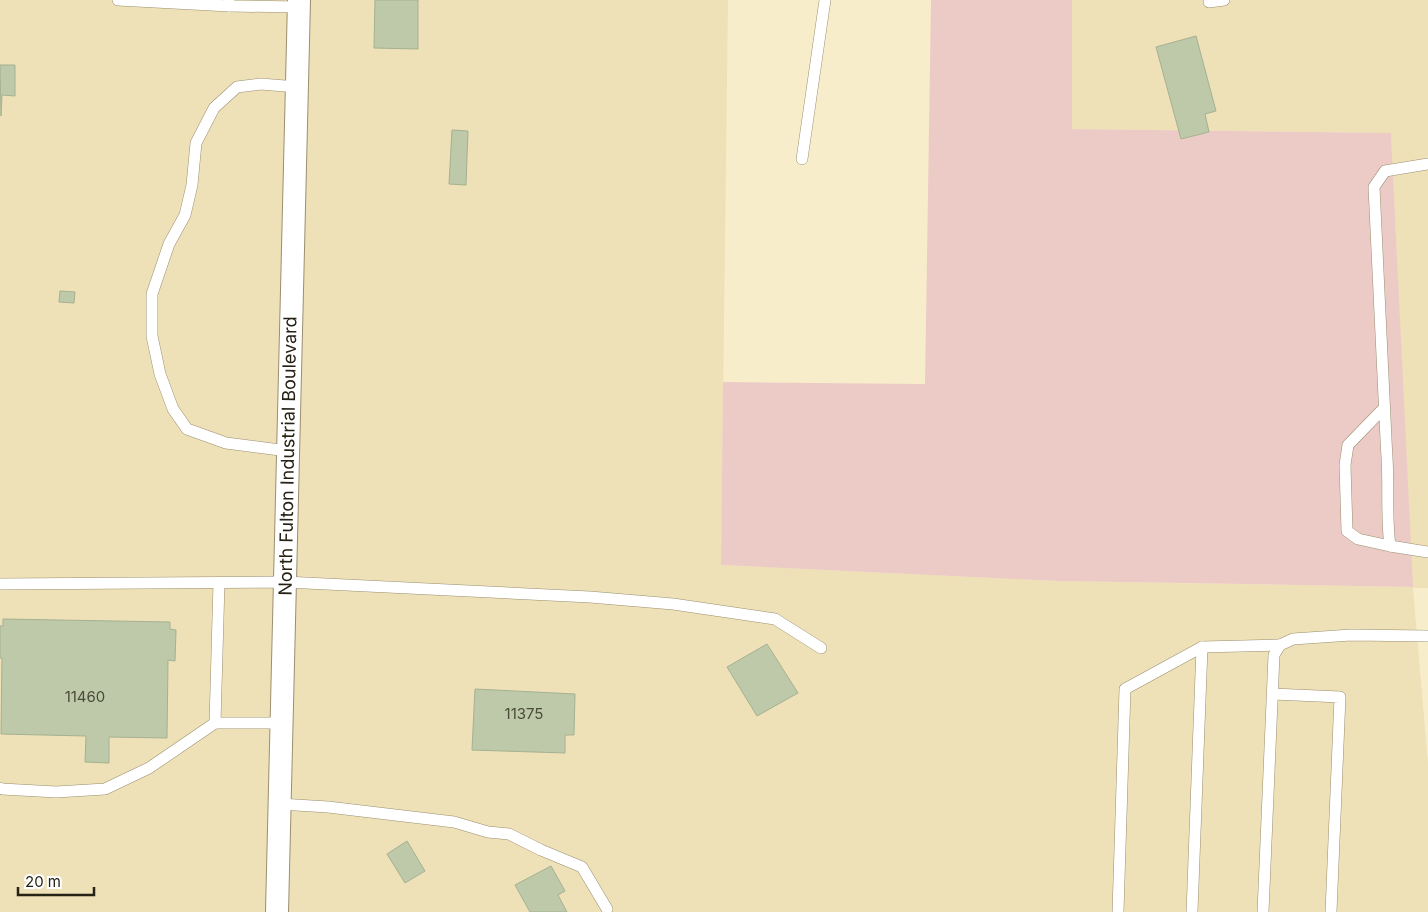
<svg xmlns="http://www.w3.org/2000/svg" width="1428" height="912" font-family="Inter,sans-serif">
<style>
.built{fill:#eee0b7}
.green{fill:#eccbc7}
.building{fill:#bdc9a9;stroke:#a5b192}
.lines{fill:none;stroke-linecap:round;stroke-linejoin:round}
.lane-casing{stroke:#9a8f70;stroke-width:12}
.street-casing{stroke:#9a8f70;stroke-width:24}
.lane{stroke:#fff;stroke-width:11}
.street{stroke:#fff;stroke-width:22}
.labels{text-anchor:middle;stroke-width:5;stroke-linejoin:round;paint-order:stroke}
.number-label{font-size:15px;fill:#4b4b39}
.street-label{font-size:18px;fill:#252114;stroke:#fff}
</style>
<rect width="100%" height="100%" fill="#f8edcb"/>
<path class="built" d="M0 0H728L721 565 1057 581 1412 587 1391 133 1072 129V0H1428V588H1413L1428 764V912H0Z"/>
<path class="green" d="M931 0H1072V129L1391 133 1413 587 1057 581 721 565 723 382 925 384Z"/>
<g class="building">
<path d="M375 0H418V49L374 48Z"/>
<path d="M1196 36 1216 111 1205 114 1209 132 1181 139 1156 47Z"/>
<path d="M0 65H15V96L2 95 1 116Z"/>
<path d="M452 130 468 131 466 185 449 184Z"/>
<path d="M60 291 75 292 74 303 59 302Z"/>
<path d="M3 619 170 622V629L176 630 175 661 168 660 167 738 109 737V763L85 762 86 736 1 734 2 658H0V626H3Z"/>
<path d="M767 644 798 693 757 716 727 667Z"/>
<path d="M475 689 575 694 574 735H565V753L472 750Z"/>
<path d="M407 841 425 871 405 883 387 854Z"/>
<path d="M551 866 565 891 558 895 567 912H530L515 885Z"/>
</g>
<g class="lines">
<defs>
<g id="lane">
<path d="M118 0 229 6"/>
<path d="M229 0V6L299 7"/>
<path d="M1209 2 1224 0"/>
<path d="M802 159 825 0"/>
<path d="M1428 164 1385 171 1374 187C1378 278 1382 368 1387 458 1389 487 1386 517 1390 546L1428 552"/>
<path d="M1384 408 1348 445 1345 465 1347 531 1358 539 1390 546"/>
<path d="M288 451 226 443 187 429 173 409 160 374 152 336V294L169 244 185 215 192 185 196 143 214 108 237 87 261 84 297 87"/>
<path d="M0 584 285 582 590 597 673 604 775 619 821 648"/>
<path d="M1273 694 1340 697 1331 912"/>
<path d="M215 723 219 583"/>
<path d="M0 788 2 789 56 792 105 789 149 768 215 723H282"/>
<path d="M280 804 328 807 454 822 488 832 509 834 541 850 582 867 607 909"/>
<path d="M1118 912 1125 689 1202 647 1280 645"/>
<path d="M1192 912 1202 647"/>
<path d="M1263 912 1274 655 1280 645 1293 639 1351 635 1428 636"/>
</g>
<path id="street" d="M277 912 299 0"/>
</defs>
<use href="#lane" class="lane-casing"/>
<use href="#street" class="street-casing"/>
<use href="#lane" class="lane"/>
<use href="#street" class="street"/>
</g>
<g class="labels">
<g class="number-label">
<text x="85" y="702">11460</text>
<text x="524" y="719">11375</text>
</g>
<g class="street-label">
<text transform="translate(288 456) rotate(-89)" y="6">North Fulton Industrial Boulevard</text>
</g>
</g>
<path d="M18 887v8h76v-8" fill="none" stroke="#252114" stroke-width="2.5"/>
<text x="25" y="887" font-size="15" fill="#252114" stroke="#ffffff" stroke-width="4" paint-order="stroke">20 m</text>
</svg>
